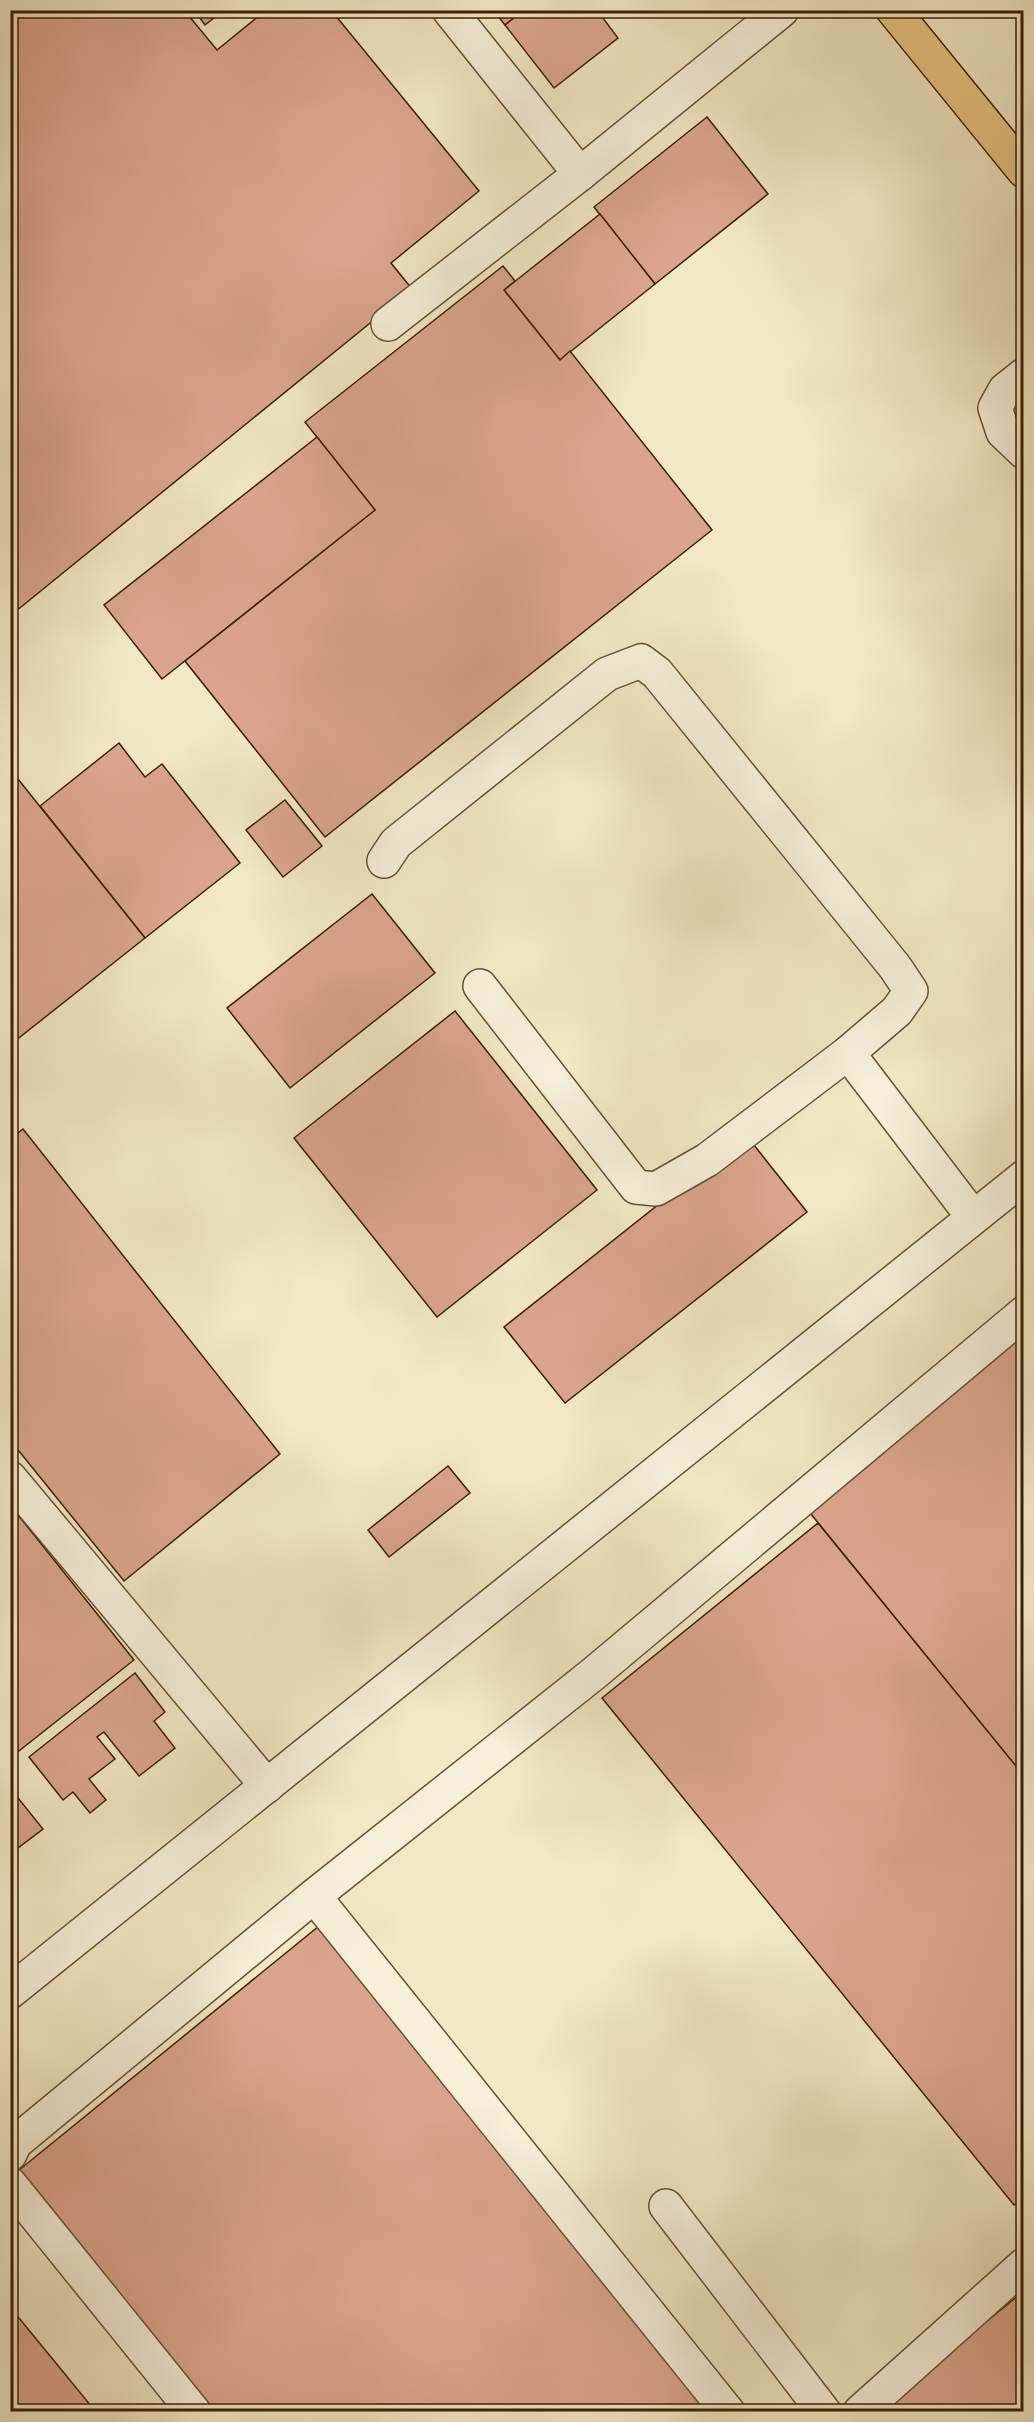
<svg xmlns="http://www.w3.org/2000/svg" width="1034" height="2422" font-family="'Libre Bodoni',serif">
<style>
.building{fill:#dba58d;stroke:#3b1f04;stroke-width:1.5}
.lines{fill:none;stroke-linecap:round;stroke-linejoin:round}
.minor-casing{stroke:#685134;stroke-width:36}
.major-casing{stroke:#3b1f04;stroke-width:36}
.minor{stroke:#f6f0d9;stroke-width:33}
.major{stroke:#e8c482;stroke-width:33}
</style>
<rect width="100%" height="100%" fill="#f1e8c5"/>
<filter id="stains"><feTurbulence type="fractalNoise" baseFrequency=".00333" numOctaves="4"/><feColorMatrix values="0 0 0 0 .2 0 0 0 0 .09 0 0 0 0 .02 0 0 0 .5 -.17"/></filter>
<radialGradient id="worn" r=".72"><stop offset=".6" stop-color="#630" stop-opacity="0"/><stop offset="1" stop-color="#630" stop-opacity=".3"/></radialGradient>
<g class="building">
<path d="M10 10H184L217 50 266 10H331L479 191 391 263 412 289 10 616Z"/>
<path d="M194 10H224L205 25Z"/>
<path d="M493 10H524L505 25Z"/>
<path d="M524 10H597L618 38 554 88 505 25Z"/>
<path d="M707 117 768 194 655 284 594 207Z"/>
<path d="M600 214 655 284 560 360 504 290Z"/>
<path d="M503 266 515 281 504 290 560 360 570 351 712 530 325 837 185 661 375 510 305 422Z"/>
<path d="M317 437 375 510 162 679 104 605Z"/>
<path d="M119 743 145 777 162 764 240 863 145 938 40 806Z"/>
<path d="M10 769 145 938 10 1045Z"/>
<path d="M285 800 322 846 283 877 246 830Z"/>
<path d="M372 894 435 973 290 1088 227 1008Z"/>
<path d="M455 1011 597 1190 437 1317 294 1138Z"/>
<path d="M23 1129 280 1454 124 1581 10 1440V1139Z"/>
<path d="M746 1135 807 1212 565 1403 504 1327Z"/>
<path d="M1024 1324V1776L802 1503Z"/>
<path d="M448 1466 470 1493 389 1557 368 1530Z"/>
<path d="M10 1505 134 1660 10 1758Z"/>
<path d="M818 1523 1024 1776V2198L1014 2205 602 1698Z"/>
<path d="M135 1673 165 1712 154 1721 175 1748 139 1776 104 1732 97 1737 115 1759 89 1779 106 1800 90 1813 73 1792 63 1800 29 1757Z"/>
<path d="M10 1788 43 1829 10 1854Z"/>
<path d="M319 1926 717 2412H207L13 2175Z"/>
<path d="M1024 2291V2412H875Z"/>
<path d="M10 2307 96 2412H10Z"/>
</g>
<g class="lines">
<defs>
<g id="minor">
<path d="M449 10 580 174"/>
<path d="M388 324 580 174 782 10"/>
<path d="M1024 375 1005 390 995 408 1003 432 1024 452"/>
<path d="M384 861 396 843 607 674 641 661 657 673 895 967 911 991 897 1011 848 1053 973 1217"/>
<path d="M480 986 636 1187 656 1189 707 1160 848 1053"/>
<path d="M10 1478 267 1786"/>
<path d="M314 1896 728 2412"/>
<path d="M10 1992 1024 1177"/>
<path d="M10 2154 15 2143 314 1896 592 1675 1024 1313"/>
<path d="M10 2184 194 2412"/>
<path d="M666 2206 824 2412"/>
<path d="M860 2412 1024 2265"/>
</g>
<path id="major" d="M893 10 1024 171"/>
</defs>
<use href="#minor" class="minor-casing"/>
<use href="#major" class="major-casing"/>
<use href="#minor" class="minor"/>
<use href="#major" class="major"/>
</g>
<rect width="1034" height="2422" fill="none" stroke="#f1e8c5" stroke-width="36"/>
<rect x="12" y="12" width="1010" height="2398" fill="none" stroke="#3b1f04" stroke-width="3"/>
<rect x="18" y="18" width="998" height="2386" fill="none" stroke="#3b1f04" stroke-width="1.5"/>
<rect width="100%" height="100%" filter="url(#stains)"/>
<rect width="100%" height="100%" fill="url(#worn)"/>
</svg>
